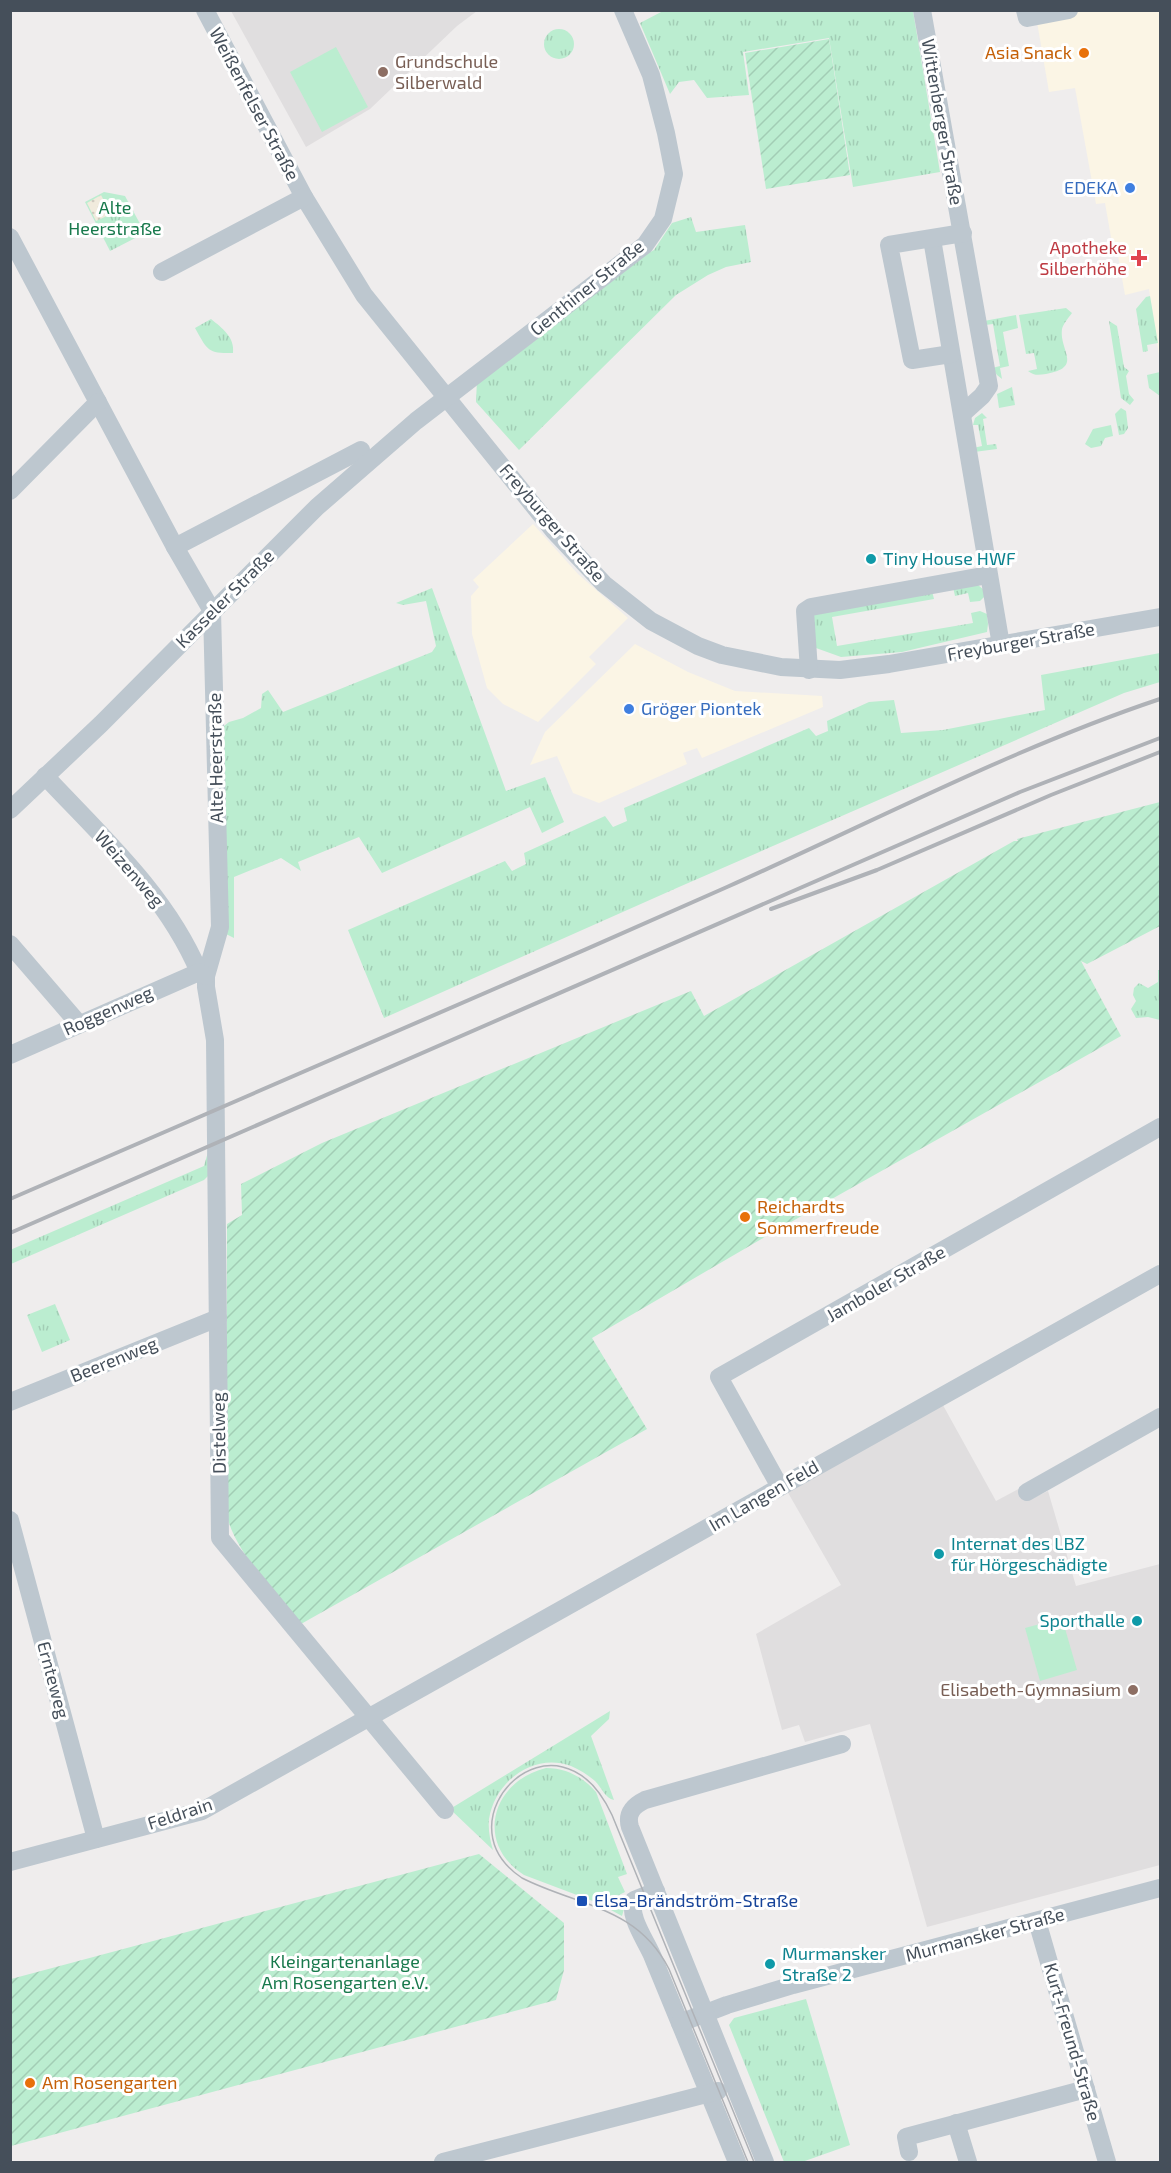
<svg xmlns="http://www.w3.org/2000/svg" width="1171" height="2173" font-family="'Exo 2',sans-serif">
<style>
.commercial{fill:#fbf5e5}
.education{fill:#e0dedf}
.grass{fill:url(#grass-tufts)}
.sand{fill:url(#sand-dots)}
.garden{fill:url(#garden-furrows)}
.pitch{fill:#bbedd0}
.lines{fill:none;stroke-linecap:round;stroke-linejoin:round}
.minor{stroke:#bdc7cf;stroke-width:18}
.tram{stroke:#afb2b7;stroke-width:1.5}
.rail{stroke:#afb2b7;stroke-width:4}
.food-dot{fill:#e8710a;stroke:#fff;stroke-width:2}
.education-dot{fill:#8d6e63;stroke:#fff;stroke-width:2}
.shop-dot{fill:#3f7fe0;stroke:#fff;stroke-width:2}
.health-dot{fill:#e0444e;stroke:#fff;stroke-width:2}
.culture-dot{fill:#0f9aa8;stroke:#fff;stroke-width:2}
.transit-dot{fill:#1a4fb4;stroke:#fff;stroke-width:2}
.labels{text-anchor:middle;stroke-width:6;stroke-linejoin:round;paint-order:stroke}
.food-label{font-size:18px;fill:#c56008;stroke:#fff;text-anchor:start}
.education-label{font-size:18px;fill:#785e54;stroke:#fff;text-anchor:start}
.street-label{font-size:18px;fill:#454f5a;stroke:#fff}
.shop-label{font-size:18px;fill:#366cbe;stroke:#fff;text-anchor:end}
.park-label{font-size:18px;fill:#18794c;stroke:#fff}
.health-label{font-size:18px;fill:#be3a42;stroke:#fff;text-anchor:end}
.culture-label{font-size:18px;fill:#0d838f;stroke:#fff;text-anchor:start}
.transit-label{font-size:18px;fill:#164399;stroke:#fff;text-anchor:start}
</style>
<defs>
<pattern id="grass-tufts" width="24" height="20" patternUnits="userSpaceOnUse" patternTransform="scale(1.5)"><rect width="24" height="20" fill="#bbedd0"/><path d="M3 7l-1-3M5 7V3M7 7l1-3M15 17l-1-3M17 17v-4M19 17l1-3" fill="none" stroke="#a2cdb5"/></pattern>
<pattern id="sand-dots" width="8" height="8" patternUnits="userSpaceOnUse" patternTransform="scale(1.5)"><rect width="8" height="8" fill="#f1ebdd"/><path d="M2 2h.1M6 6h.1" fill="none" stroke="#d0cbc0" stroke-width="1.8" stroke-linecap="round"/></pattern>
<pattern id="garden-furrows" width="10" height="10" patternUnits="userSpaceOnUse" patternTransform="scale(1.5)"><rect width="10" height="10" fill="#bbedd0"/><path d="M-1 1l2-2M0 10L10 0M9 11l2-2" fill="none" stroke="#a2cdb5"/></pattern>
</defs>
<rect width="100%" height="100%" fill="#efeded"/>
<g class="commercial">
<path d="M1069 11H1160V362L1149 289 1125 295 1116 244 1112 243 1105 203 1096 204 1075 88 1049 92 1036 16Z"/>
<path d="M533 524 578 574 628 618 589 657 596 664 538 722 503 704 487 688 472 634 471 596 479 587 473 580Z"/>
<path d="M635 644 688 672 735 691 822 696 823 707 702 758 697 748 683 753 687 764 599 803 573 793 557 756 530 765 545 732Z"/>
</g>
<g class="education">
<path d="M231 11H477L457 26 370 109 306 147Z"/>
<path d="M939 1398 996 1501 1024 1486 1031 1499 1048 1491 1076 1586 1160 1564V1865L927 1927 870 1724 805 1742 799 1725 782 1730 756 1634 841 1585 783 1484Z"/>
</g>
<g class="grass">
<path d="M663 11H913L940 172 853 187 829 38 743 52 749 95 707 98 694 80 679 82 670 94 640 23Z"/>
<circle cx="559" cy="44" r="15"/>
<path d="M104 192 125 196 145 233 110 251 85 202Z"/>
<path d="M691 217 696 232 745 225 751 262 726 267 708 275 676 295 519 450 476 402 477 380 639 258 654 250 672 223Z"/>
<path d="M1150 296 1158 343 1147 345 1148 351 1143 352 1136 309 1146 297Z"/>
<path d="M1066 308 1072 313C1069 317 1063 324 1062 329 1059 351 1084 367 1046 374 1039 375 1034 376 1028 371L1037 369 1034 353 1026 354 1019 315Z"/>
<path d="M1016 315 1018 328 1003 332 1009 366 1000 368 1002 379 997 375 992 368 1000 366 993 324 985 325 984 321Z"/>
<path d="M211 319C222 328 235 337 233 353 207 354 207 349 195 328Z"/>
<path d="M1109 321 1117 326 1124 367 1129 371 1126 376 1129 394 1134 400 1130 405 1121 398Z"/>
<path d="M1160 372V396L1149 388 1147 375Z"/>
<path d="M1012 387 1015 405 999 408 997 394Z"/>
<path d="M1121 408 1126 411 1128 428 1124 434 1119 435 1115 414Z"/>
<path d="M982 413 987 418 983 419 987 445 996 444 997 449 974 452 973 448 982 446 978 425H973L975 418Z"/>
<path d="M1111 425 1113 436 1105 438 1101 446 1091 448 1085 444 1093 429Z"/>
<path d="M978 585 984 590 985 596 980 601 970 602 968 593 955 596 953 587Z"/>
<path d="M432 588 506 791 545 777 564 822 542 833 530 807 382 873 359 837 298 862 301 871 281 858 234 877V938L226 934 224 726 229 722 243 718 261 708 262 694 268 690 283 712 432 652 436 646 426 601 403 605 396 603Z"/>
<path d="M932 591 934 599 832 617 837 646 973 623 971 613 980 611 987 614 988 624 987 632 902 652 841 657 816 648 812 617 816 613Z"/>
<path d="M1160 653V682L1124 693 679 887 384 1018 348 930 505 861 512 871 526 864 524 853 605 816 613 827 627 821 624 808 809 728 816 736 828 731 827 721 869 702 894 700 901 733 943 730 1045 710 1041 675Z"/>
<path d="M1158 970H1160V1020L1148 1017 1136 1018 1131 1009 1136 1001 1133 995 1134 988 1139 983 1148 988 1158 982Z"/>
<path d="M208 1152V1176L204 1180 11 1264 10 1250 204 1166Z"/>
<path d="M55 1304 70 1340 42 1352 27 1315Z"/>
<path d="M610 1711 609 1719 591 1736 614 1800C605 1798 602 1788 595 1781 588 1775 580 1770 571 1766 534 1752 495 1781 489 1819 488 1830 490 1840 493 1850L450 1809Z"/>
<path d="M546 1768C566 1768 583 1777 596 1792L627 1874 618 1877 625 1892 619 1895 624 1909 622 1916 598 1903 524 1875C474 1843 492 1781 546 1768Z"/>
<path d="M806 1999 850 2145 802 2162H784L729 2025 734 2018Z"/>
</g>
<path class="sand" d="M101 195 111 214 96 221 87 203Z"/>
<g class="garden">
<path d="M829 39 850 175 766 189 745 53Z"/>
<path d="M1160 802V926L1087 964 1081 961 1121 1036 775 1231 592 1338 647 1429 301 1624C274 1590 238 1557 226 1514L227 1224 242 1215 241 1184 322 1143 691 991 704 1016 1014 841H1018L1017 839Z"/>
<path d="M479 1854 564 1923V1970L556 2000 11 2146V1979Z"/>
</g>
<g class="pitch">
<path d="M336 47 368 107 322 132 290 72Z"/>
<path d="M1062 1618 1077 1670 1040 1681 1025 1628Z"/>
</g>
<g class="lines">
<g class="minor">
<path d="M205 10 304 197 364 295 554 531 604 584 651 621 698 646 722 655 781 667 840 670 889 664 1160 617"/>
<path d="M922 10 989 386 982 396 962 414"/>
<path d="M1025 10 1027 18 1069 10"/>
<path d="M10 237 175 547 212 611 220 927 206 976V987L215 1040 220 1538 445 1810"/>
<path d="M932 239 1001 645"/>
<path d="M162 272 304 197"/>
<path d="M951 354 912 360 889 245 963 233"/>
<path d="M10 491 98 402"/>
<path d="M175 547 361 450"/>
<path d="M809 670 805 611 811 607 988 575"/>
<path d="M45 776C102 837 166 894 199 972"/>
<path d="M10 810 101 724 317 507 416 421 645 245 663 219 674 174 666 133 651 75 623 10"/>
<path d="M10 944 79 1024"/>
<path d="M10 1055 199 972 206 976"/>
<path d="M10 1402 218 1318"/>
<path d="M780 1487 719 1377 1160 1127"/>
<path d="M1027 1492 1160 1417"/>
<path d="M10 1520 96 1839"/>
<path d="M10 1862 202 1811 1160 1274"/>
<path d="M656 1891 634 1900C628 1916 645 1939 652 1955 681 2024 708 2093 737 2162"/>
<path d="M1037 1921 1107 2162"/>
<path d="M680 2023 727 2005 793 1985 1160 1888"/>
<path d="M956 2123 968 2162"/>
<path d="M909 2152 906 2137 1086 2089"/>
<path d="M443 2162 718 2091"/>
<path d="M765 2162 630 1827C626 1813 633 1806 645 1800L842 1744"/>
</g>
<path class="tram" d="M748 2162 669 1969C637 1906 577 1906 522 1878 435 1820 557 1697 612 1815L754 2162"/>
<g class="rail">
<path d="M771 909 877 870 1051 795 1160 752"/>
<path d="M10 1199C249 1094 489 993 727 887 871 823 1011 749 1160 699"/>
<path d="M10 1233 1020 792 1160 738"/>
</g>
</g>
<g class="food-dot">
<circle cx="1084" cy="53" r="6"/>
<circle cx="745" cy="1217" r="6"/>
<circle cx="30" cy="2083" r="6"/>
</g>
<g class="education-dot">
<circle cx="383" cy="72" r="6"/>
<circle cx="1133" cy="1690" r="6"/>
</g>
<g class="shop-dot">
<circle cx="1130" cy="188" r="6"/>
<circle cx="629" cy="709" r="6"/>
</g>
<path class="health-dot" d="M1136 249h6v6h6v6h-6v6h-6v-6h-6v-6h6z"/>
<g class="culture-dot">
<circle cx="871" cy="559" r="6"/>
<circle cx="939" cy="1554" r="6"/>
<circle cx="1137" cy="1621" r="6"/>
<circle cx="770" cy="1964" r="6"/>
</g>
<rect class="transit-dot" x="576" y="1895" width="12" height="12" rx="3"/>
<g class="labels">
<g class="food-label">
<text x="1072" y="59" text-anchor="end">Asia Snack</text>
<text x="757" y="1213">Reichardts<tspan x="757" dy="21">Sommerfreude</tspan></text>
<text x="42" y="2089">Am Rosengarten</text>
</g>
<g class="education-label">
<text x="395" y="68">Grundschule<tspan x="395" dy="21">Silberwald</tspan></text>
<text x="1121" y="1696" text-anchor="end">Elisabeth-Gymnasium</text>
</g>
<g class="street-label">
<text transform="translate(254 104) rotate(62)" y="6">Weißenfelser Straße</text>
<text transform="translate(942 122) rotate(80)" y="6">Wittenberger Straße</text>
<text transform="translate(587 288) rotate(-39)" y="6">Genthiner Straße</text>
<text transform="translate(552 523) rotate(49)" y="6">Freyburger Straße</text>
<text transform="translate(225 599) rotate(-45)" y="6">Kasseler Straße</text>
<text transform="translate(1021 642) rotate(-10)" y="6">Freyburger Straße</text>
<text transform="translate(216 758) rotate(-91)" y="6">Alte Heerstraße</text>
<text transform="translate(129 869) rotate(49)" y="6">Weizenweg</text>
<text transform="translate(108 1011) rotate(-24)" y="6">Roggenweg</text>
<text transform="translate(886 1284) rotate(-30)" y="6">Jamboler Straße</text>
<text transform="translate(114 1360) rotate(-22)" y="6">Beerenweg</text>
<text transform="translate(219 1433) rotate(-91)" y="6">Distelweg</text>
<text transform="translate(764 1496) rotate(-30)" y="6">Im Langen Feld</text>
<text transform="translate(53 1680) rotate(75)" y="6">Ernteweg</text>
<text transform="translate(180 1814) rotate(-18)" y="6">Feldrain</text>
<text transform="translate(985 1935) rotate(-15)" y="6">Murmansker Straße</text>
<text transform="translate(1072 2042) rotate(74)" y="6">Kurt-Freund-Straße</text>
</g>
<g class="shop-label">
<text x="1118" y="194">EDEKA</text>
<text x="641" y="715" text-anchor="start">Gröger Piontek</text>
</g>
<g class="park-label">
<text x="115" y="214">Alte<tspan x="115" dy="21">Heerstraße</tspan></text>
<text x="345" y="1968">Kleingartenanlage<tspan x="345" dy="21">Am Rosengarten e.V.</tspan></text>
</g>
<g class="health-label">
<text x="1127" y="254">Apotheke<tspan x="1127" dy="21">Silberhöhe</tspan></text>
</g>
<g class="culture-label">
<text x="883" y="565">Tiny House HWF</text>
<text x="951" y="1550">Internat des LBZ<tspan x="951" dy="21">für Hörgeschädigte</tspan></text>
<text x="1125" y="1627" text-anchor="end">Sporthalle</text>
<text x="782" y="1960">Murmansker<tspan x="782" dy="21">Straße 2</tspan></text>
</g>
<g class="transit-label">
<text x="594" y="1907">Elsa-Brändström-Straße</text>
</g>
</g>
<rect width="1171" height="2173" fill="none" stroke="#454f5a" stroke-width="24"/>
</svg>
